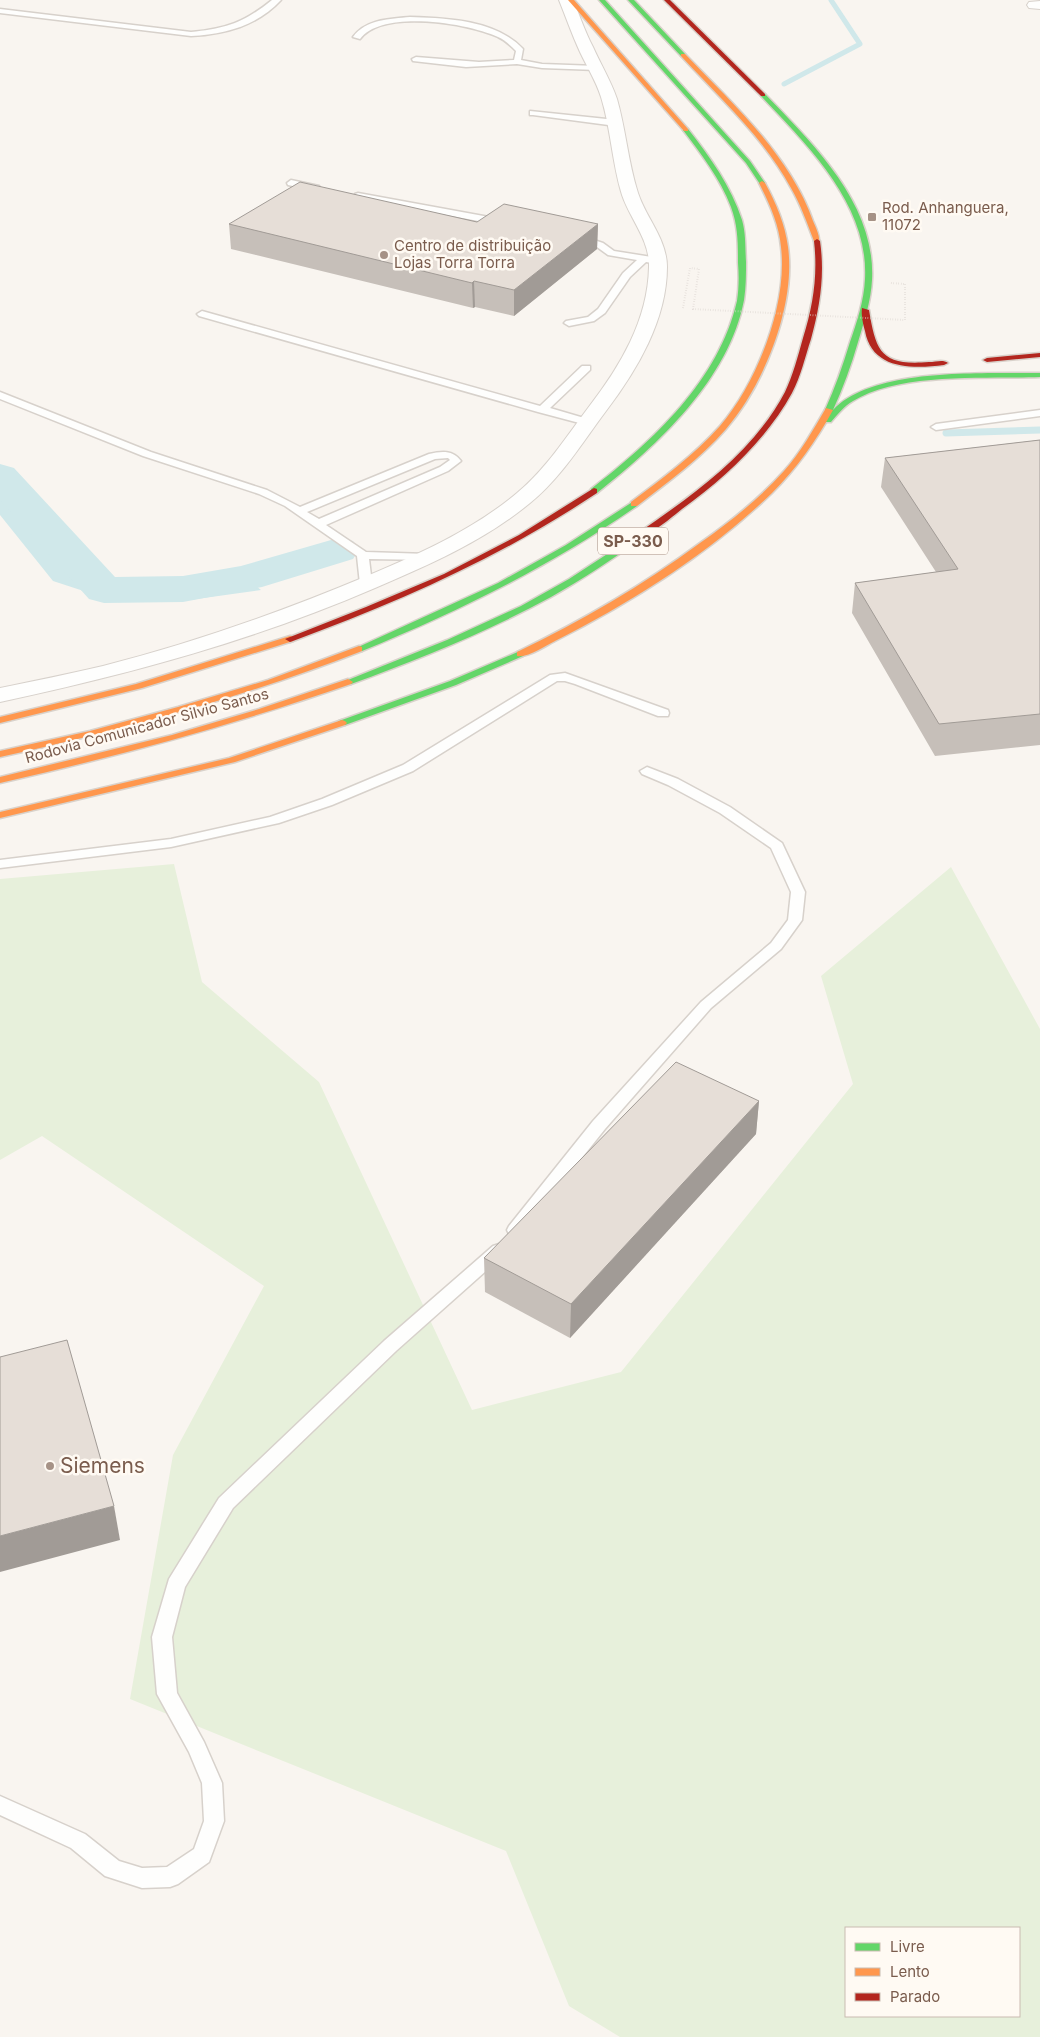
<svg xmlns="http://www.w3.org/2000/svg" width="1040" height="2037" font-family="Inter,sans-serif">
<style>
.green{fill:#e7f0db;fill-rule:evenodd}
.water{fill:#d0e8ea}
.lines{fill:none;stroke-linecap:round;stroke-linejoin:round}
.stream-far1{stroke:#d0e8ea;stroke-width:5}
.stream{stroke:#d0e8ea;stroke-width:7}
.river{fill:#d0e8ea;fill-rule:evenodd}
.lane-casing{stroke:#d7d1cb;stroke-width:3}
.street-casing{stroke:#d7d1cb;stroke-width:2}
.fast-casing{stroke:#d9d2cb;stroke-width:3}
.slow-casing{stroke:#d9d2cb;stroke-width:3}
.jam-casing{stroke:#d9d2cb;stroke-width:3}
.path{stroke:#dcd5d0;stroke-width:2;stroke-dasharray:0.5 2;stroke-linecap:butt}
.lane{fill:#fefefd;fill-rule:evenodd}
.street{fill:#fefefd;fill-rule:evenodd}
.fast{fill:#63d668;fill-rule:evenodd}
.slow{fill:#ff974d;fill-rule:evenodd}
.jam{fill:#b3261e;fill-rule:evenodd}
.path-bridge{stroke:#dcd5d0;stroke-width:2;stroke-dasharray:0.5 2;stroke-linecap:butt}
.wall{fill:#c6bfb9}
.shaded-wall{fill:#a19b96}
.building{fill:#e6ded7;stroke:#a19b96}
.poi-dot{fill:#a69286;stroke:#fffaf3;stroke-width:2}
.labels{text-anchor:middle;stroke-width:5;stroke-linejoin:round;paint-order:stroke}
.far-poi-label{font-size:15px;fill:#7a5c4d;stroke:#fffaf3;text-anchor:start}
.far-street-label{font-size:15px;fill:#7a5c4d;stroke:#fffaf3}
.shield{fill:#fffaf3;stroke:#a28b7f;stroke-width:1}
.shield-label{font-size:16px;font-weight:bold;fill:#7a5c4d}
.near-poi-label{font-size:21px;fill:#7a5c4d;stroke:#fffaf3;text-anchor:start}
</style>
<rect width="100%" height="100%" fill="#f9f5f0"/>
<path class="green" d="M174 864 202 982 319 1082 472 1410 621 1372 853 1084 821 976 951 867 1040 1029V2037H620L569 2006 506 1851 130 1699 173 1455 264 1286 42 1136 0 1160V879ZM846 1928H1019V2016H846Z"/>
<path class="water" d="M0 495 9 499 98 574 136 583 182 581 238 571 261 590 175 602 105 598 53 581 0 515Z"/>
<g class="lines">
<path class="stream-far1" d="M784 84 860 44 831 0"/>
<path class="stream" d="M946 433 1040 430"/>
<path class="river" d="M0 464 14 468 115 577 183 576 241 566 338 538 353 541 359 550 353 559 262 587 183 602 104 603 89 599 0 500Z"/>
<defs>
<g id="lane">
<path d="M272 0H281C257 26 225 34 191 36L0 13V9L191 32C226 29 245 22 272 0Z"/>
<path d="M410 17C447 18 496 20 523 49L521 60 542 64 597 66 601 68 597 70 542 68 517 64 466 67 413 61 412 59 416 57 479 62 514 60 516 51C511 46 505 40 498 37 468 23 382 9 360 39L353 37C366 19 390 19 410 17Z"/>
<path d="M530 111 616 120 620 123 616 126 533 115H530Z"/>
<path d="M291 180 319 186 320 188 316 191 288 185 287 183Z"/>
<path d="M358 193 500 219 505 222 500 225 355 198V194Z"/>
<path d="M579 235 603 243 614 251 658 258 663 261 658 264 646 262 630 277 605 313 594 321 569 326 564 323 566 321 588 317 598 309 623 273 637 260 608 255 597 247 576 240 574 238Z"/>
<path d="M202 311 540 406 582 366H590V370L550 408 591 420 592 422 587 425 538 412 199 316 197 314Z"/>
<path d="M0 392 151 452 267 490 300 507 429 454C442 451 453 450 461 461L448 471 326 525 366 552 428 554 434 557 428 560 369 559 372 584 366 588 360 584 357 556 285 506 259 494 143 456 0 399ZM448 458 450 460 440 467 319 519 307 512 435 459Z"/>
<path d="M1040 410V416L936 430 931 427 936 424Z"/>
<path d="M565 673 668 710 669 713 668 716H658L575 684 565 681H557L413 771 332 805 279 823 171 847 0 868V860L171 839 270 817 322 799 403 765 550 675Z"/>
<path d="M647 767 678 779 730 807 782 843 805 892 802 920 781 949 711 1008 605 1129 521 1234 515 1236 509 1234 507 1230 509 1226 593 1121 701 1002 771 943 788 920 791 892 771 848 720 813 668 785 642 774 640 771Z"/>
<path d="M499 1244 505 1246 507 1250 505 1254 396 1351 233 1508 185 1587 172 1637 177 1693 204 1742 222 1783 224 1821 209 1862 178 1884 170 1887 142 1888 105 1876 71 1848 0 1815V1796L85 1834 119 1861 142 1868 167 1867 194 1849 204 1821 202 1783 189 1752 157 1694 152 1637 169 1579 219 1498 384 1341 493 1246Z"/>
</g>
<g id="street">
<path d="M559 0H573C580 16 585 32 593 47 601 65 611 81 617 99 626 130 628 162 638 193 646 218 667 239 667 267 667 320 637 370 606 411 582 443 561 478 530 503 484 541 429 565 375 588 252 641 131 674 0 702V688C34 681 69 674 103 666 193 643 281 612 367 576 419 554 473 530 517 493 546 469 566 437 588 408 620 367 648 320 649 267 650 240 630 219 622 195 612 163 611 129 601 97 596 81 587 67 580 52 572 35 566 17 559 0Z"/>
<path d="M1040 1V9L1029 8 1027 5 1029 2Z"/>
</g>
<g id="fast">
<path d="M599 0H605L750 161 765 183 764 184H760L746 163Z"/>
<path d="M628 0H634L685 54V56H681Z"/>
<path d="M761 94H765C813 144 876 204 872 280 871 301 864 322 858 342 851 366 843 388 833 410 874 367 983 374 1040 373V377C986 379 900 372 853 401 844 406 838 414 831 422H825L824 420 831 412 825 410C835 388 843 365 850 342 857 322 864 301 865 279 869 205 808 146 761 96Z"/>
<path d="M684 129H688C710 157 731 186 742 220 746 234 745 247 746 262 746 274 746 287 744 300 729 379 658 445 597 493H591V489C653 441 719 380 737 301 739 288 739 275 738 263 738 243 738 226 731 207 720 178 701 154 683 130Z"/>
<path d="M634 501 637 502V506C551 566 459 611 362 651H356L354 649 498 583 566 545Z"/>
<path d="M641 532 645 535 644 537C614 558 583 579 551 597 487 632 419 659 351 684H345L343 682 447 640 521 606 569 579Z"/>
<path d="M520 651 525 654 523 656 456 685 345 725H339L337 723 339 721 450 681Z"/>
</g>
<g id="slow">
<path d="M568 0H574L688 129V131H684Z"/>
<path d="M681 54H685C732 103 790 155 813 221 816 228 820 236 819 242L814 241C807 223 801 205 791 188 764 138 720 98 681 56Z"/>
<path d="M762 181 765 183C776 203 785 224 788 247 796 305 764 385 726 429 700 459 668 482 637 506H631V502C662 479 694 455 720 426 757 383 788 304 781 247 779 224 769 203 759 183Z"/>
<path d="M826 408 833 410C816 441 797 468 772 493 710 553 632 602 555 641 545 646 528 658 517 656V652C581 621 642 586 700 543 730 522 759 499 784 471 801 452 813 430 826 408Z"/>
<path d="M290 636 293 637V641L142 688 0 723V717L136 684Z"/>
<path d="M359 646 362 647V651C244 697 124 730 0 757V751L90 731 178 707 268 680Z"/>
<path d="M348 679 353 682 351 684C236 724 119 756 0 783V777L172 735 259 709Z"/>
<path d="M342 720 345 721 347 723 345 725 235 762 0 818V812L229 758Z"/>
</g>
<g id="jam">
<path d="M664 0H670L765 94V96H761Z"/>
<path d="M817 239 820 241C825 275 820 306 811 339 805 357 801 376 792 393 766 440 725 478 682 509 673 516 648 538 638 537V533C693 495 753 453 785 392 793 375 798 356 803 338 813 306 818 275 814 241Z"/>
<path d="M862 308 869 310C876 352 881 366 929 362 936 362 943 359 948 363L944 365C913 369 872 370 865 331 863 324 861 315 862 308Z"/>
<path d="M1040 353V357L987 362 983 360 987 358Z"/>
<path d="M594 488 597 489V493C501 557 401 601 293 641L290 642 285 639 366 607 444 574 519 535Z"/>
</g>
</defs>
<use href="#lane" class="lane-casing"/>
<use href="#street" class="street-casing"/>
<use href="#fast" class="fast-casing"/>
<use href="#slow" class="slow-casing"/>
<use href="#jam" class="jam-casing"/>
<path class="path" d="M891 283 905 284"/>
<use href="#lane" class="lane"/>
<use href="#street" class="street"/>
<use href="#fast" class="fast"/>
<use href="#slow" class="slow"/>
<use href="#jam" class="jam"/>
<path class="path-bridge" d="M683 308 690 268 699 269 693 309 905 320V284"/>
</g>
<g class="wall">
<path d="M477 222 598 224 597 249 514 316 475 307 473 308 231 249 229 224Z"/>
<path d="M1040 440V745L935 756 852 613 855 583 936 572 881 487 885 458Z"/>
<path d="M759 1101 756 1134 570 1338 485 1292 484 1258Z"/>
</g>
<g class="shaded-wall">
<path d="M598 224 597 249 514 316V290Z"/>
<path d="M474 281 475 307 473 308 472 283Z"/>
<path d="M759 1101 756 1134 570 1338 571 1304Z"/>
<path d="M114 1506 120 1540 0 1572V1536Z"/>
</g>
<g class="building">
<path d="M300 182 477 222 504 204 598 224 514 290 474 281 472 283 229 224Z"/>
<path d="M1040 440V714L939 724 855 583 958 569 885 458Z"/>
<path d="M676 1062 759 1101 571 1304 484 1258Z"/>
<path d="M67 1340 114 1506 0 1536V1357Z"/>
</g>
<g class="poi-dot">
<rect x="867" y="212" width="10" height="10" rx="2.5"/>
<circle cx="384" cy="255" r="5"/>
<circle cx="50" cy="1466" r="5"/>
</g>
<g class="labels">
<g class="far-poi-label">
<text x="882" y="213">Rod. Anhanguera,<tspan x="882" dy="17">11072</tspan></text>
<text x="394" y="251">Centro de distribuição<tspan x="394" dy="17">Lojas Torra Torra</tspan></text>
</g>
<g class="far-street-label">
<text transform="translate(147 726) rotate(-15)" y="5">Rodovia Comunicador Silvio Santos</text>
</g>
<rect class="shield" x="598" y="527.5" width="70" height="27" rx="4"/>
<g class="shield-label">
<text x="633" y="547">SP-330</text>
</g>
<g class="near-poi-label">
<text x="60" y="1473">Siemens</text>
</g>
</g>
<rect x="845" y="1927" width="175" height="90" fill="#fffaf3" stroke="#cabbb1"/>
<rect x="855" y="1943" width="25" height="8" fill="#63d668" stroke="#cabbb1"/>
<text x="890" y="1952" font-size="15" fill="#7a5c4d">Livre</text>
<rect x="855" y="1968" width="25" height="8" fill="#ff974d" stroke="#cabbb1"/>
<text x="890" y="1977" font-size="15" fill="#7a5c4d">Lento</text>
<rect x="855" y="1993" width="25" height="8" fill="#b3261e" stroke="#cabbb1"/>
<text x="890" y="2002" font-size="15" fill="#7a5c4d">Parado</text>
</svg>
